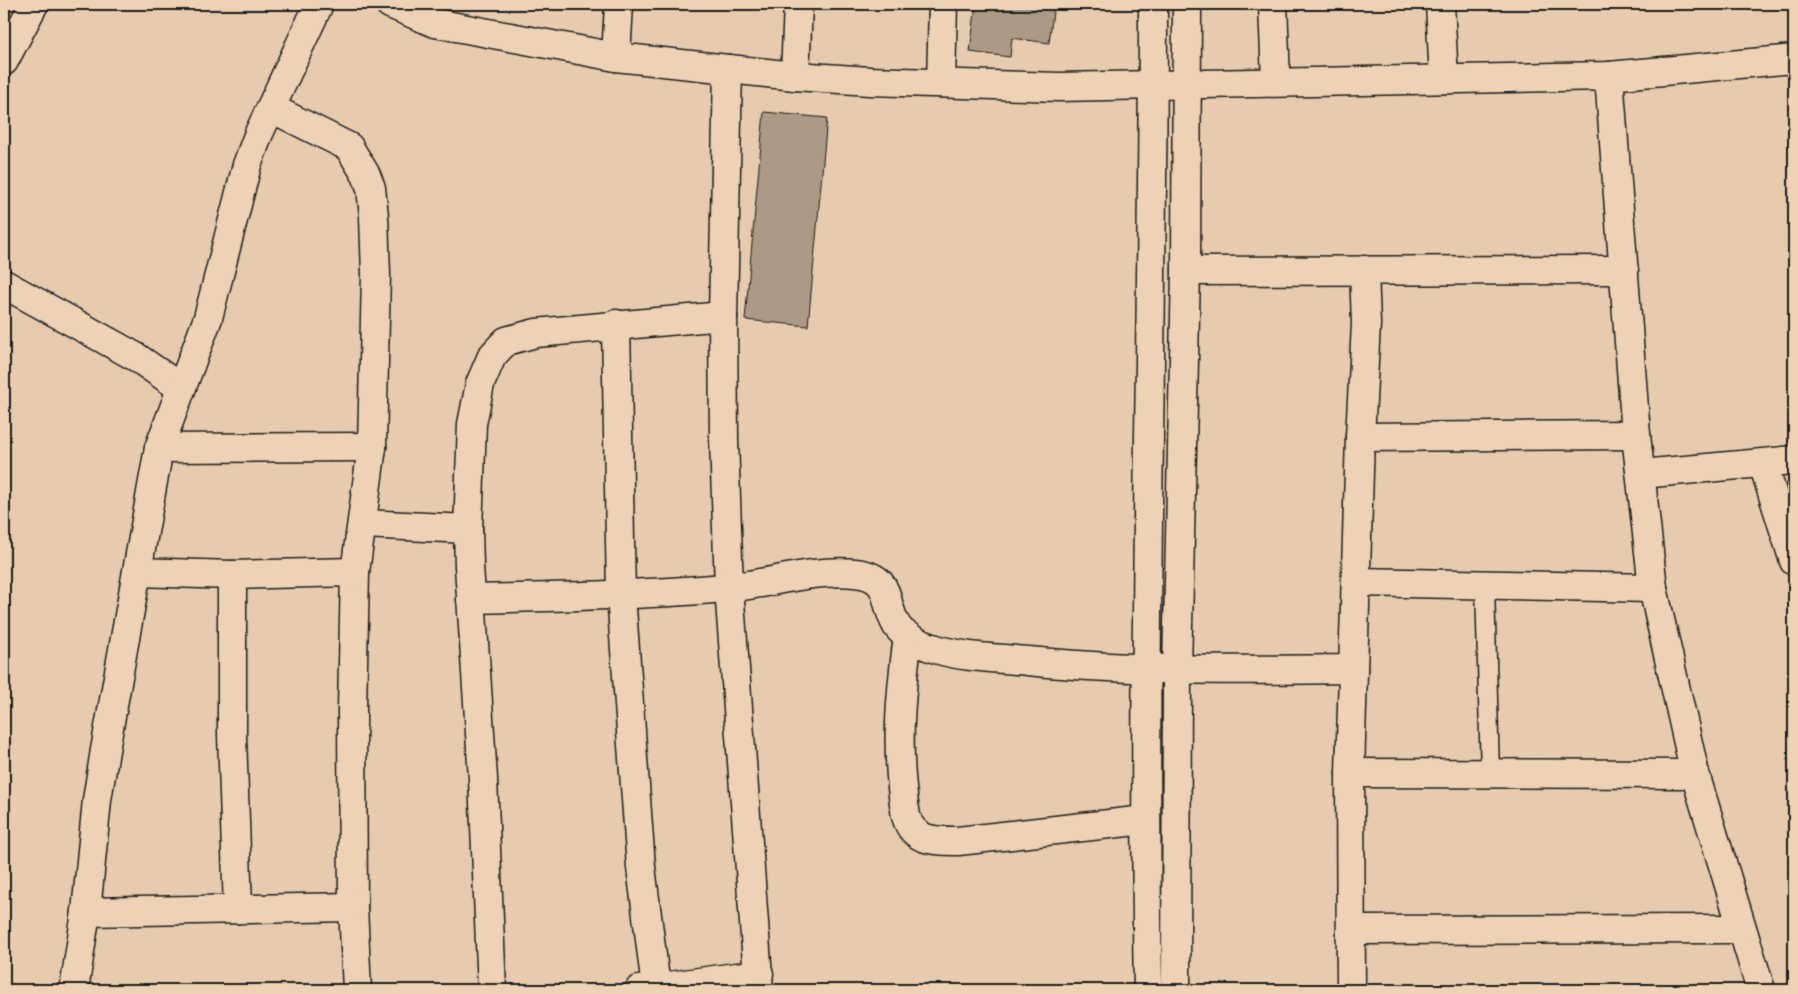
<svg xmlns="http://www.w3.org/2000/svg" width="1798" height="994" font-family="Mali,sans-serif">
<style>
.building{fill:#ad9a86;stroke:#1c1c1c}
.lines{fill:none;stroke-linecap:round;stroke-linejoin:round}
.service-casing{stroke:#1c1c1c;stroke-width:21}
.minor-casing{stroke:#1c1c1c;stroke-width:31}
.tertiary-casing{stroke:#1c1c1c;stroke-width:31}
.secondary-casing{stroke:#1c1c1c;stroke-width:31}
.service{stroke:#eed2b5;stroke-width:18}
.minor{stroke:#eed2b5;stroke-width:28}
.tertiary{stroke:#eed2b5;stroke-width:28}
.secondary{stroke:#eed2b5;stroke-width:28}
</style>
<rect width="100%" height="100%" fill="#e6cbaf"/>
<filter id="ink" filterUnits="userSpaceOnUse"><feTurbulence type="fractalNoise" baseFrequency=".02" numOctaves="2"/><feDisplacementMap in="SourceGraphic" scale="10" xChannelSelector="R" yChannelSelector="G"/><feConvolveMatrix kernelMatrix="1 2 1 2 8 2 1 2 1" color-interpolation-filters="sRGB"/></filter>
<g filter="url(#ink)">
<g class="building">
<path d="M976 4H1054L1049 43 1012 38 1010 57 970 52Z"/>
<path d="M764 112 827 118 808 326 745 320Z"/>
</g>
<g class="lines">
<defs>
<path id="service" d="M1485 585 1490 774"/>
<g id="minor">
<path d="M390 4 435 23 616 57 795 76 870 81 1059 87 1609 76 1794 59"/>
<path d="M1273 4 1276 81"/>
<path d="M1440 4 1444 79"/>
<path d="M616 57 619 4"/>
<path d="M728 69 723 316 724 439 729 588 759 990"/>
<path d="M795 76 798 4"/>
<path d="M1609 76 1636 435 1653 588 1695 774 1761 990"/>
<path d="M941 83 943 4"/>
<path d="M271 108 349 147 366 175 371 188 374 216 376 275 372 447 355 572 352 710 353 907 357 990"/>
<path d="M1186 271 1624 270"/>
<path d="M4 284 136 357 181 388"/>
<path d="M616 324 621 595 641 867 656 988"/>
<path d="M1360 437 1636 435"/>
<path d="M159 448 372 447"/>
<path d="M1763 464 1794 561"/>
<path d="M1641 474 1794 460"/>
<path d="M363 524 468 529"/>
<path d="M137 572 232 575 355 572"/>
<path d="M232 575V735L238 909"/>
<path d="M1356 582 1653 588"/>
<path d="M471 599C556 597 641 595 726 588 769 584 811 569 855 573 894 577 882 602 897 626 905 638 923 645 936 649 965 658 999 658 1028 661 1137 672 1245 670 1353 669"/>
<path d="M908 636C900 697 895 755 906 816 913 842 935 841 958 841L1145 820"/>
<path d="M1350 773 1695 774"/>
<path d="M86 912 353 907"/>
<path d="M1352 930 1741 929"/>
<path d="M74 990 86 912 97 800 105 750 159 448 208 318 247 165 259 133 319 4"/>
<path d="M492 990 483 779 469 566 468 529 472 424 480 384 492 356 506 341 536 333 723 316"/>
<path d="M639 990 759 974"/>
<path d="M1351 990 1350 773 1360 437 1366 324 1364 270"/>
</g>
<path id="tertiary" d="M4 61 34 4"/>
<g id="secondary">
<path d="M1148 990C1142 661 1153 333 1153 4"/>
<path d="M1176 990 1177 670 1186 271 1187 4"/>
</g>
</defs>
<use href="#service" class="service-casing"/>
<use href="#minor" class="minor-casing"/>
<use href="#tertiary" class="tertiary-casing"/>
<use href="#secondary" class="secondary-casing"/>
<use href="#service" class="service"/>
<use href="#minor" class="minor"/>
<use href="#tertiary" class="tertiary"/>
<use href="#secondary" class="secondary"/>
</g>
</g>
<rect width="1798" height="994" fill="none" stroke="#eed2b5" stroke-width="20"/>
<rect x="10" y="10" width="1778" height="974" fill="none" stroke="#1c1c1c" stroke-width="2" filter="url(#ink)"/>
</svg>
